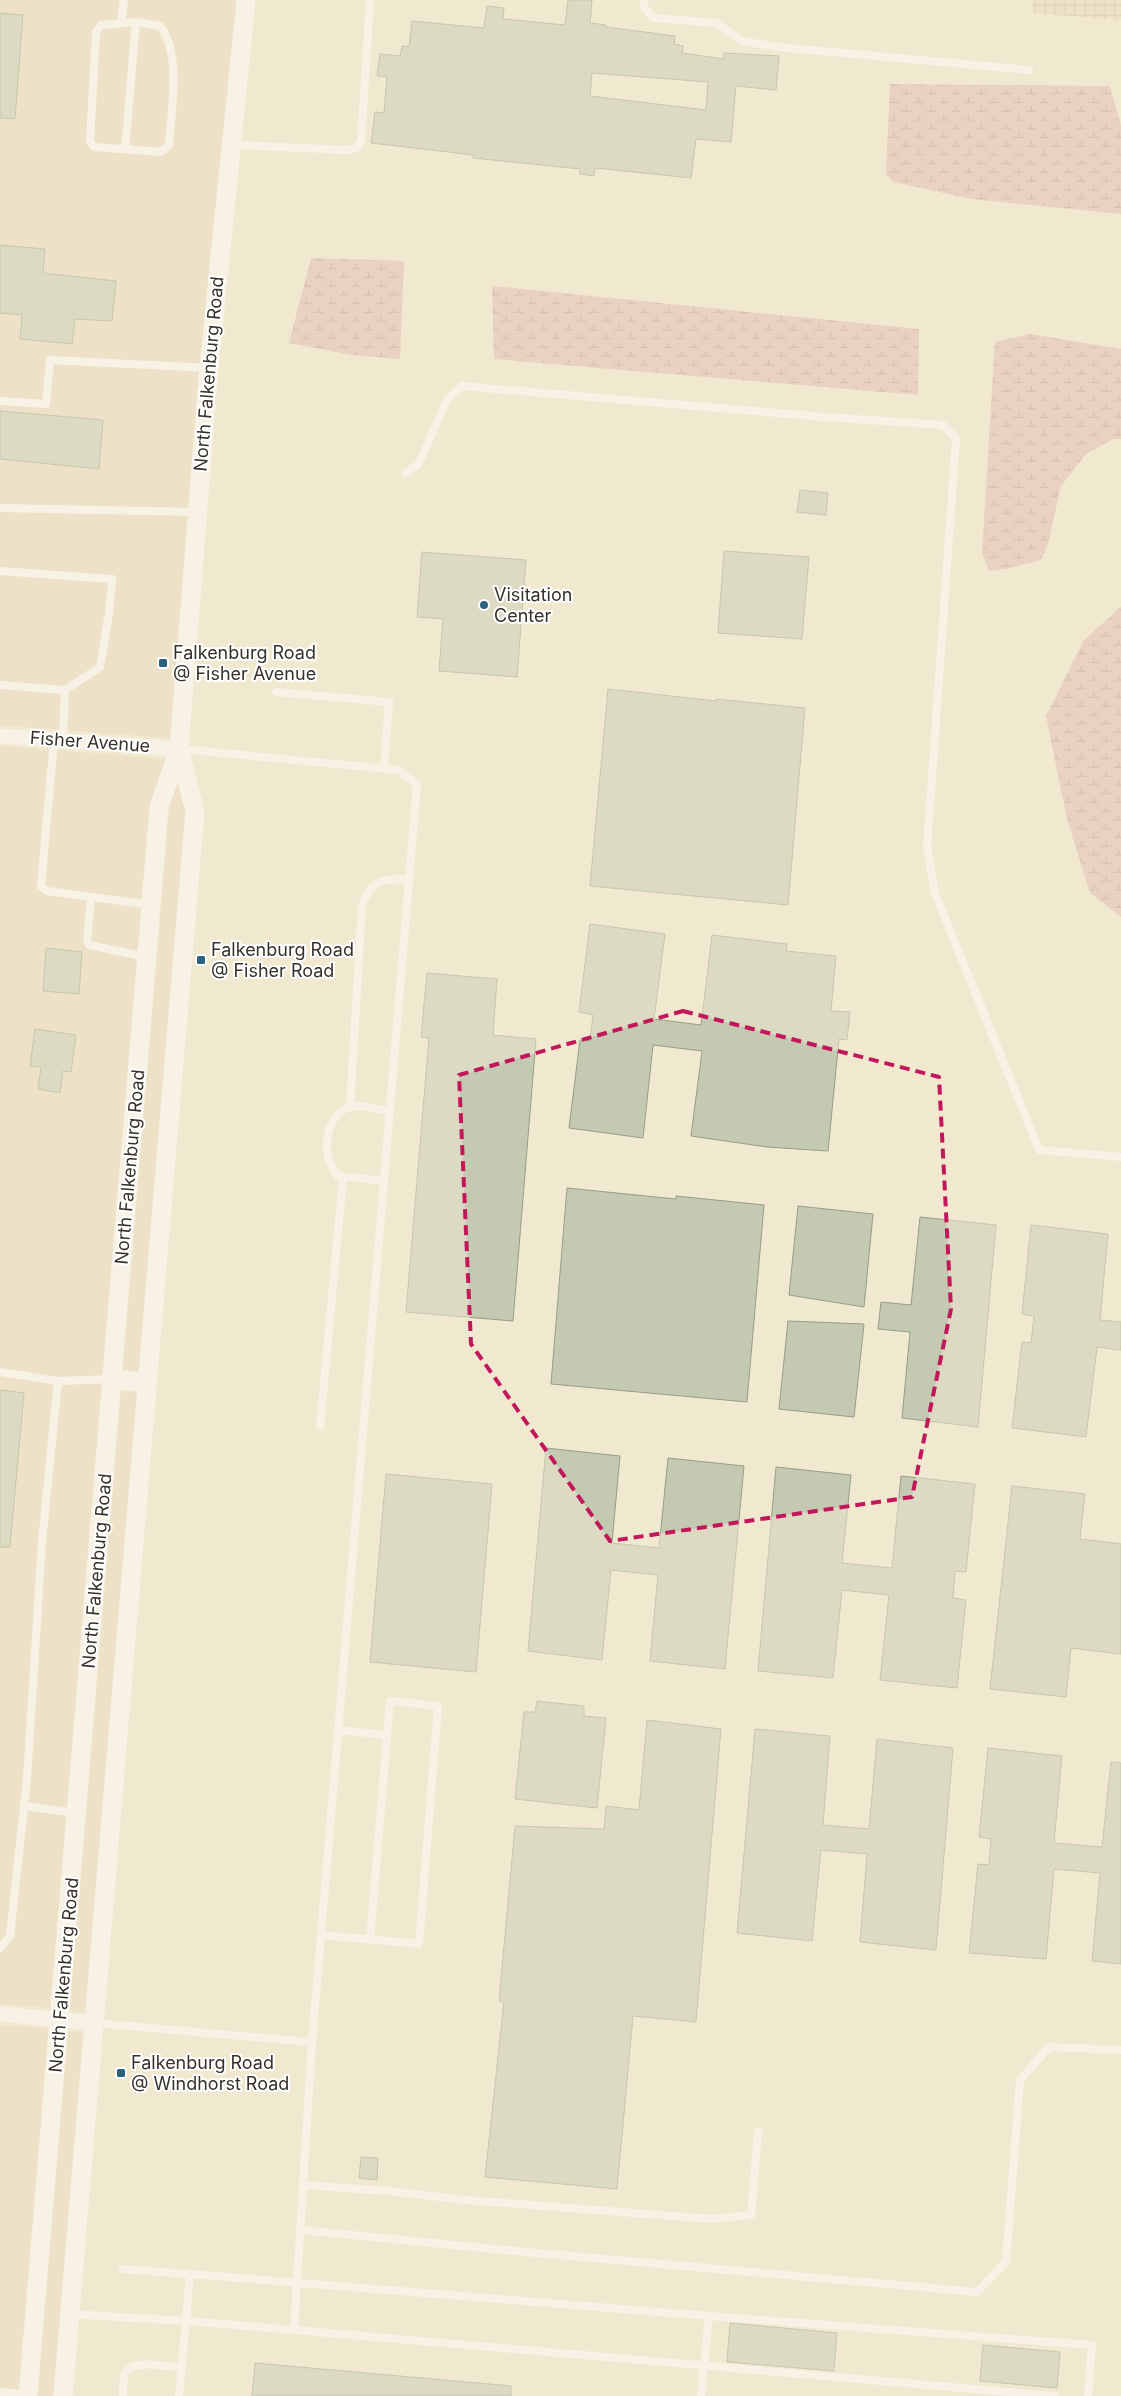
<svg xmlns="http://www.w3.org/2000/svg" width="1121" height="2396" font-family="Inter,sans-serif">
<style>
.built{fill:#e8dcbd}
.industrial{fill:url(#industrial-grid)}
.wetland{fill:url(#wetland-marsh)}
.building{fill:#c4cab2;stroke:#979d86;fill-rule:evenodd}
.lines{fill:none;stroke-linecap:round;stroke-linejoin:round}
.service{stroke:#fff;stroke-width:8}
.minor{stroke:#fff;stroke-width:15}
.tertiary{stroke:#fff;stroke-width:19}
.marked{fill:none;stroke:#c2185b;stroke-width:4;stroke-dasharray:10 6;stroke-linejoin:round}
.poi-dot{fill:#2b627d;stroke:#fff;stroke-width:2}
.labels{text-anchor:middle;stroke-width:4;stroke-linejoin:round;paint-order:stroke}
.street-label{font-size:18px;fill:#363229;stroke:#fff}
.poi-label{font-size:18px;fill:#363229;stroke:#fff;text-anchor:start}
</style>
<defs>
<pattern id="industrial-grid" width="8" height="8" patternUnits="userSpaceOnUse" patternTransform="scale(1.25)"><rect width="8" height="8" fill="#e8dcbd"/><path d="M0 4h8M4 0v8" fill="none" stroke="#c8bda2"/></pattern>
<pattern id="wetland-marsh" width="20" height="14" patternUnits="userSpaceOnUse" patternTransform="scale(1.25)"><rect width="20" height="14" fill="#e1b8af"/><path d="M1 5h8M5 5V1M11 12h8M15 12V8" fill="none" stroke="#b7968e"/></pattern>
</defs>
<rect width="100%" height="100%" fill="#f1e8d0"/>
<g class="built">
<path d="M0 0H237L199 367 171 738 0 725Z"/>
<path d="M0 746 166 759 52 2008 0 2004Z"/>
<path d="M178 782 185 812 139 1371 123 1370 169 809Z"/>
<path d="M121 1391 137 1392 85 2012 70 2010Z"/>
<path d="M0 2025 50 2029 19 2396H0Z"/>
<path d="M68 2031 83 2033 53 2396H37Z"/>
</g>
<path class="industrial" d="M1033 0H1121V20L1031 13Z"/>
<g class="wetland">
<path d="M890 84 1110 86 1121 126V214L971 199 893 182 886 174Z"/>
<path d="M311 258 404 261 400 359 352 355 289 343Z"/>
<path d="M492 286 919 329 918 395 494 359Z"/>
<path d="M1030 334 1121 349V439H1113L1086 454 1061 486 1048 544 1041 560 1007 569 989 571 982 553 995 342Z"/>
<path d="M1121 607V917L1090 893 1067 819 1046 716 1084 640Z"/>
</g>
<g class="building">
<path d="M568 0H592L590 23 606 25V27L675 36 674 44 683 46 682 53 724 59V53L779 56 776 90 736 86 731 142 696 139 691 178 595 168 594 176 580 174V169L473 158 474 155 371 143 375 112 384 113 387 77 377 76 380 54 400 56 402 46H409L412 21 484 28 487 6 504 8 503 19 565 25ZM592 73 708 82 706 110 590 96Z"/>
<path d="M0 13 23 15 15 119 0 118Z"/>
<path d="M0 245 45 249 43 273 116 281 112 321 75 319 72 344 20 339 22 315 0 313Z"/>
<path d="M0 411 103 420 99 469 0 459Z"/>
<path d="M800 490 828 493 826 515 797 512Z"/>
<path d="M724 551 809 557 802 639 718 633Z"/>
<path d="M422 552 526 560 517 677 439 671 443 619 417 617Z"/>
<path d="M608 689 716 701V699L805 708 788 905 590 886Z"/>
<path d="M590 924 665 934 654 1019 701 1025 712 935 787 944 786 951 836 956 831 1011 850 1012 847 1040 839 1039 828 1151 767 1147 691 1136 702 1051 653 1045 643 1138 569 1128 580 1040 590 1041 593 1015 579 1012Z"/>
<path d="M46 948 82 952 79 994 43 991Z"/>
<path d="M427 973 497 979 493 1035 536 1039 513 1321 406 1312 429 1038 421 1037Z"/>
<path d="M35 1029 76 1035 71 1072 63 1071 60 1093 38 1089 41 1067 30 1066Z"/>
<path d="M567 1188 676 1199V1196L764 1205 747 1402 551 1384Z"/>
<path d="M798 1206 873 1214 864 1307 789 1295Z"/>
<path d="M920 1217 996 1225 978 1427 902 1418 910 1332 878 1329 881 1302 911 1305Z"/>
<path d="M1031 1225 1108 1234 1100 1320 1121 1322V1350L1097 1347 1086 1437 1012 1428 1022 1342 1031 1343 1034 1316 1022 1314Z"/>
<path d="M788 1321 864 1324 854 1417 779 1409Z"/>
<path d="M0 1390 24 1393 10 1547H0Z"/>
<path d="M546 1448 620 1456 612 1543 659 1548 668 1458 744 1466 725 1669 650 1661 658 1575 611 1570 602 1660 528 1651Z"/>
<path d="M776 1467 851 1475 842 1563 892 1568 901 1476 975 1484 966 1572 955 1571 953 1598 966 1600 957 1688 880 1680 889 1595 842 1590 833 1678 758 1671Z"/>
<path d="M386 1474 492 1484 476 1672 370 1662Z"/>
<path d="M1012 1486 1085 1494 1080 1539 1121 1544V1654L1071 1648 1066 1697 990 1689Z"/>
<path d="M537 1701 584 1706V1716L606 1718 597 1808 515 1799 524 1712H535Z"/>
<path d="M647 1720 721 1729 696 2022 633 2016 617 2189 485 2177 504 2002 499 2001 515 1826 604 1829 606 1806 639 1810Z"/>
<path d="M755 1729 830 1736 823 1825 869 1829 877 1739 953 1748 936 1950 860 1942 867 1854 821 1850 812 1941 737 1933Z"/>
<path d="M988 1748 1062 1756 1054 1843 1102 1847 1111 1762 1121 1763V1964L1092 1961 1100 1873 1054 1869 1046 1959 969 1953 978 1864 989 1865 991 1839 979 1837Z"/>
<path d="M361 2157 378 2158 377 2180 359 2178Z"/>
<path d="M730 2323 837 2333 834 2371 727 2362Z"/>
<path d="M983 2345 1060 2352 1057 2388 980 2381Z"/>
<path d="M255 2363 511 2386V2396H252Z"/>
</g>
<g class="lines">
<g class="service">
<path d="M644 0V7L653 18 716 23 742 41 777 47 1029 70"/>
<path d="M121 23 124 0"/>
<path d="M231 145 348 150 356 148 361 142 370 0"/>
<path d="M125 149 136 22 101 25 96 32 90 142 94 147 161 152 169 145C171 113 182 52 160 26L136 22"/>
<path d="M0 401 46 404 50 360 209 368"/>
<path d="M406 473 419 463 447 400 461 386 824 417 943 425 956 438 927 848 935 893 1039 1150 1121 1157"/>
<path d="M0 508 197 512"/>
<path d="M0 571 112 579 109 613 100 667 65 690 0 685"/>
<path d="M276 692 389 702 384 769"/>
<path d="M54 740 41 886 47 891 151 905"/>
<path d="M63 740 65 690"/>
<path d="M91 898 87 940 89 945 147 957"/>
<path d="M350 1107 362 906C370 879 384 879 409 879"/>
<path d="M384 1181 338 1176C334 1170 329 1163 328 1156 324 1139 331 1110 351 1107 362 1104 378 1110 390 1111"/>
<path d="M0 1372 58 1381"/>
<path d="M320 1427 343 1177"/>
<path d="M338 1730 387 1735"/>
<path d="M24 1806 77 1813"/>
<path d="M321 1935 419 1944 438 1706 390 1701 370 1939"/>
<path d="M0 1948 10 1936 27 1779 42 1542 58 1381 113 1379"/>
<path d="M93 2023 312 2042 417 785 399 770 179 749"/>
<path d="M312 2042 294 2330 186 2321 190 2274 709 2316 701 2396"/>
<path d="M303 2185 389 2191 465 2200 711 2219 751 2215 758 2132"/>
<path d="M301 2230 514 2251 977 2292 1006 2262 1020 2080 1049 2047 1121 2050"/>
<path d="M123 2269 190 2274"/>
<path d="M69 2314 186 2321 179 2396"/>
<path d="M709 2316 1092 2345 1088 2396"/>
<path d="M294 2330 1054 2396"/>
<path d="M0 2392 28 2395"/>
<path d="M123 2396C123 2390 123 2382 124 2376 129 2357 167 2367 182 2368"/>
</g>
<g class="minor">
<path d="M0 736 179 749"/>
<path d="M0 2014 93 2023"/>
</g>
<g class="tertiary">
<path d="M113 1379 147 1383"/>
<path d="M28 2396 159 807 179 749 209 368 246 0"/>
<path d="M63 2396 195 811 179 749"/>
</g>
</g>
<path d="M0 0H1121V2396H0ZM683 1011 939 1077 951 1309 912 1497 610 1541 471 1344 459 1075Z" fill="#f1e8d0" fill-opacity=".55" fill-rule="evenodd"/>
<path class="marked" d="M683 1011 939 1077 951 1309 912 1497 610 1541 471 1344 459 1075Z"/>
<g class="poi-dot">
<circle cx="484" cy="605" r="5"/>
<rect x="158" y="658" width="10" height="10" rx="2.5"/>
<rect x="196" y="955" width="10" height="10" rx="2.5"/>
<rect x="116" y="2068" width="10" height="10" rx="2.5"/>
</g>
<g class="labels">
<g class="street-label">
<text transform="translate(209 374) rotate(-85)" y="6">North Falkenburg Road</text>
<text transform="translate(90 742) rotate(4)" y="6">Fisher Avenue</text>
<text transform="translate(130 1167) rotate(-85)" y="6">North Falkenburg Road</text>
<text transform="translate(97 1571) rotate(-85)" y="6">North Falkenburg Road</text>
<text transform="translate(64 1975) rotate(-85)" y="6">North Falkenburg Road</text>
</g>
<g class="poi-label">
<text x="494" y="601">Visitation<tspan x="494" dy="21">Center</tspan></text>
<text x="173" y="659">Falkenburg Road<tspan x="173" dy="21">@ Fisher Avenue</tspan></text>
<text x="211" y="956">Falkenburg Road<tspan x="211" dy="21">@ Fisher Road</tspan></text>
<text x="131" y="2069">Falkenburg Road<tspan x="131" dy="21">@ Windhorst Road</tspan></text>
</g>
</g>
</svg>
